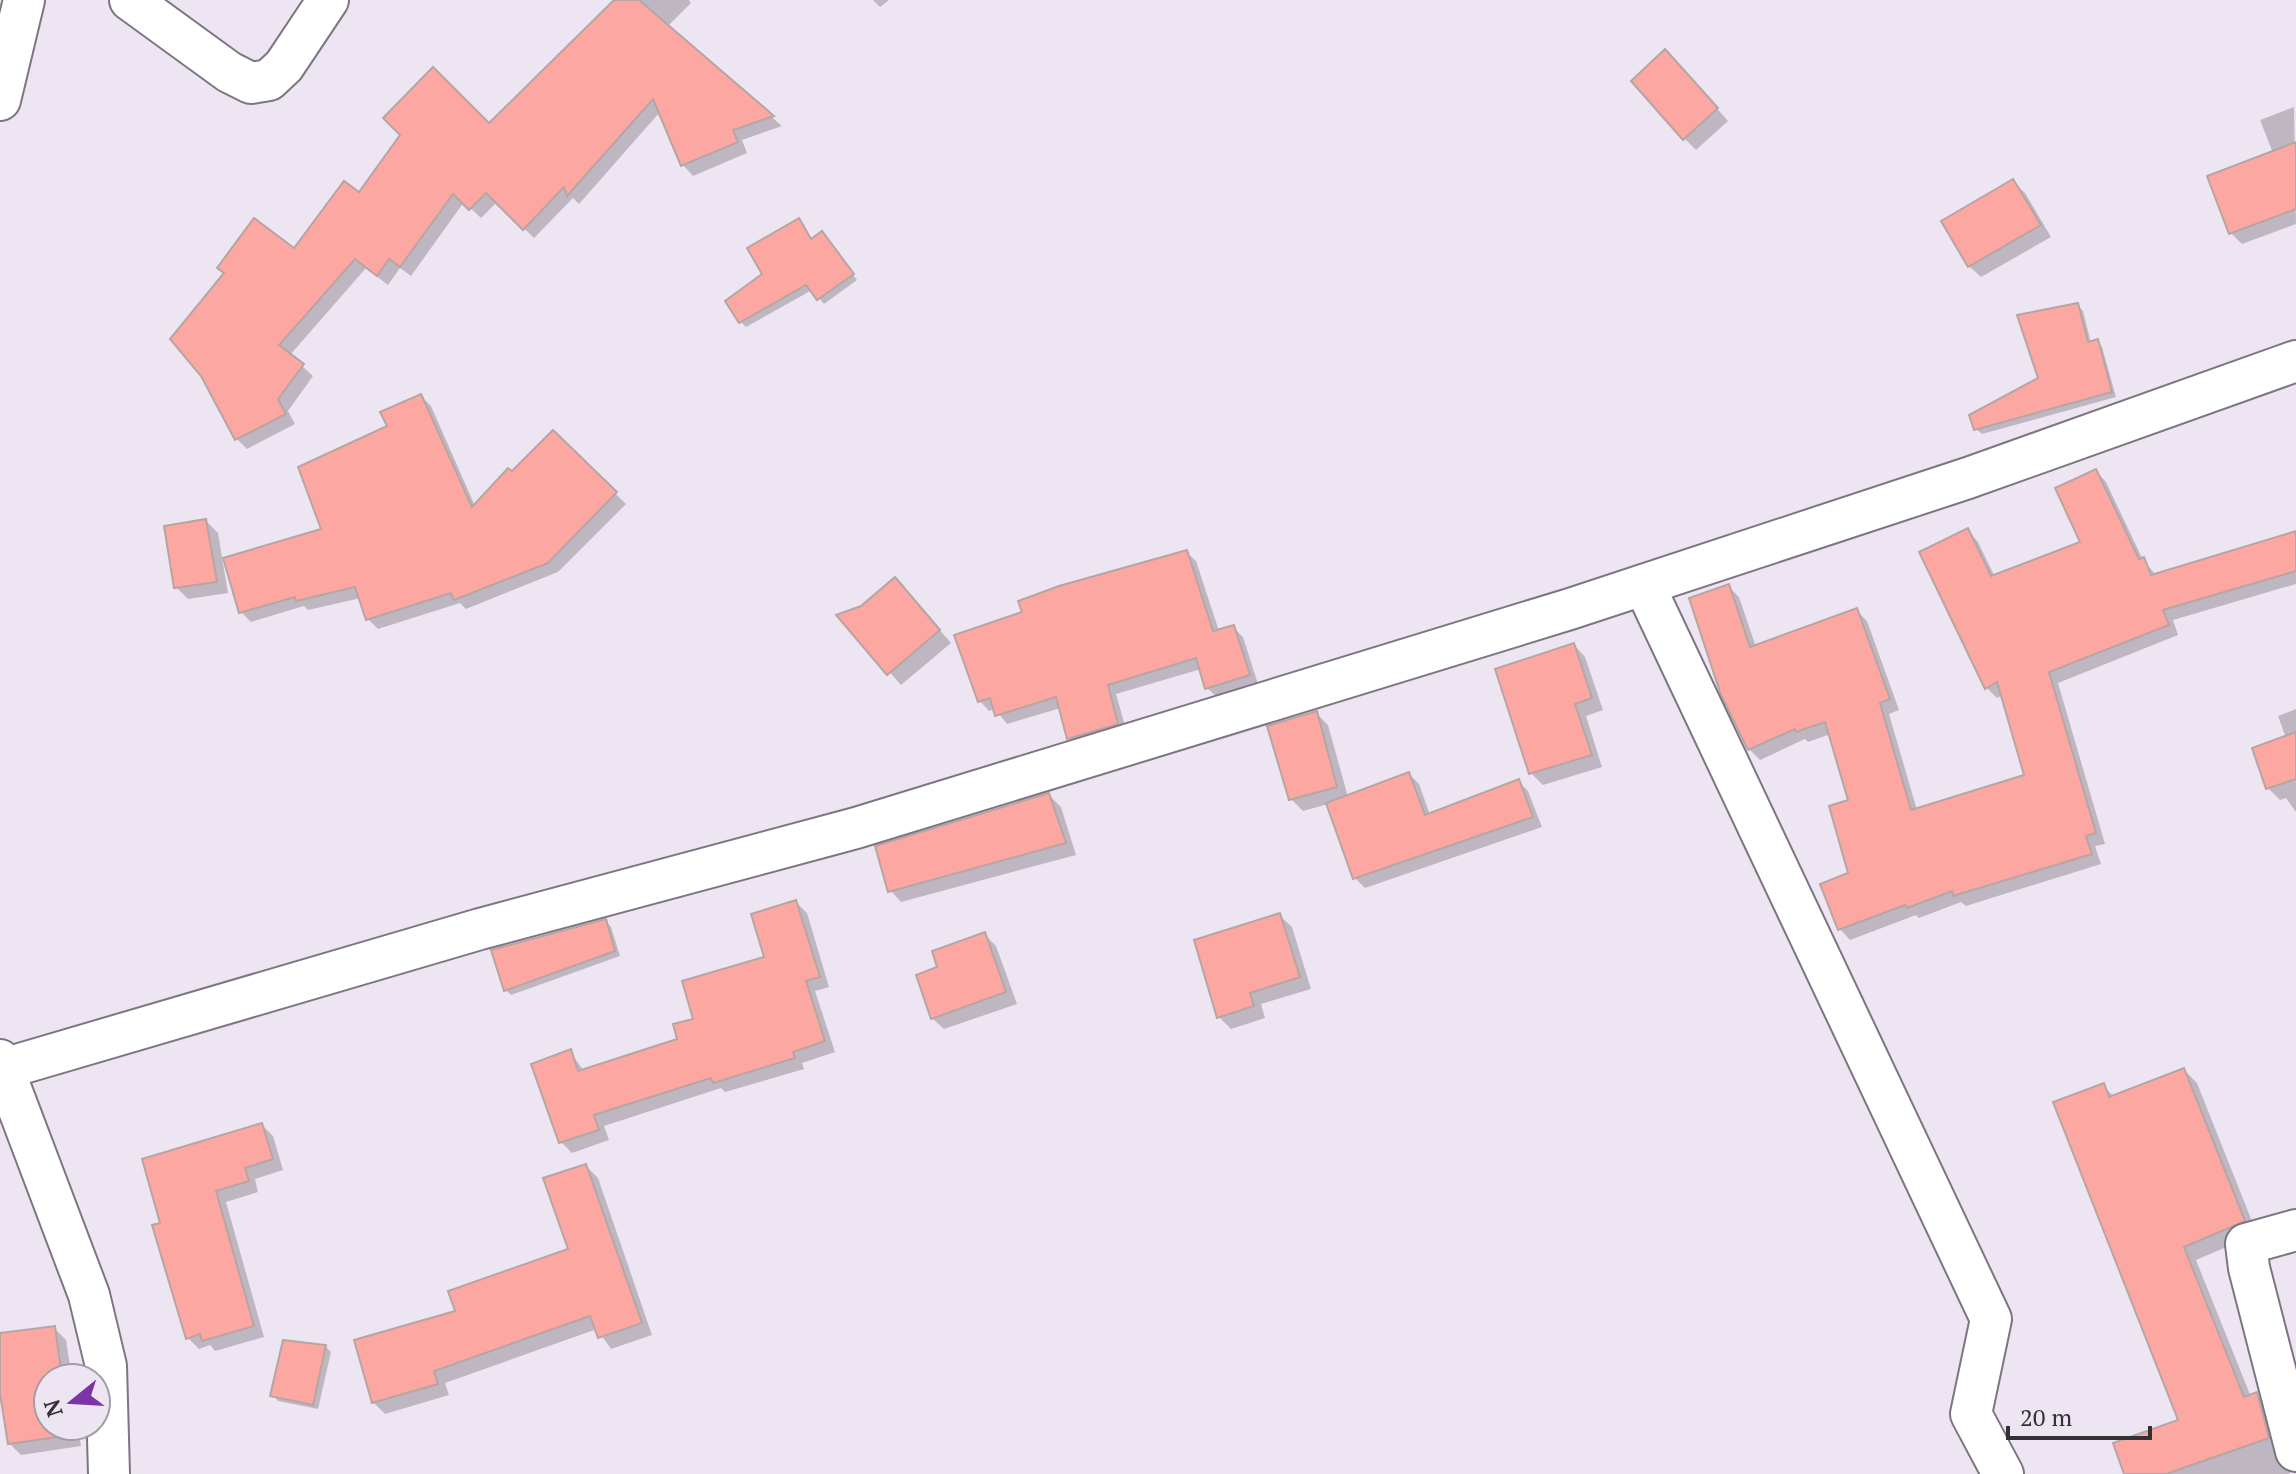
<svg xmlns="http://www.w3.org/2000/svg" width="2296" height="1474" font-family="'PT Serif',serif">
<style>
.shadow{fill:#0003}
.building{fill:#fda7a3;stroke:#b7a5a3;stroke-width:2}
.lines{fill:none;stroke-linecap:round;stroke-linejoin:round}
.street-casing{stroke:#7e7582;stroke-width:44}
.street{stroke:#fff;stroke-width:40}
</style>
<rect width="100%" height="100%" fill="#eee5f3"/>
<g class="shadow">
<path d="M617 0H689L691 3 667 27 782 126 742 140 747 153 693 176 683 165 660 112 579 204 573 198 534 238 497 202 481 218 464 202 411 276 400 268 388 285 366 268 290 355 313 376 288 411 295 424 247 449 237 439 295 251 359 195 489 126Z"/>
<path d="M873 0H889L880 7Z"/>
<path d="M1677 63 1728 121 1696 150 1684 138Z"/>
<path d="M2294 107 2296 224 2242 244 2231 233 2273 153 2260 120Z"/>
<path d="M2013 182 2025 193 2051 237 1981 277 1969 266Z"/>
<path d="M799 221 812 241 827 239 857 280 824 304 812 290 746 327 741 322Z"/>
<path d="M2077 305 2083 311 2091 343 2097 341 2102 347 2116 397 1982 434 1976 429 2040 379Z"/>
<path d="M421 396 431 406 475 506 553 432 626 504 558 572 466 609 460 603 378 629 368 619 361 598 308 610 304 606 251 622 241 612 324 530 389 427Z"/>
<path d="M2096 471 2106 482 2143 560 2156 575 2296 533V584L2173 620 2178 635 2058 683 2105 844 2095 846 2101 864 1966 906 1961 902 1919 918 1916 915 1850 940 1840 929 1851 874V801L1831 734 1808 742 1805 739 1760 760 1749 749 1728 586 1739 597 1756 647 1856 610 1867 621 1899 710 1889 714 1917 810 2027 777 2003 695 1997 698 1986 687 1968 531 1978 542 1995 577 2083 543Z"/>
<path d="M206 521 218 533 228 593 188 599 176 587Z"/>
<path d="M1186 552 1196 561 1219 631 1233 627 1243 637 1258 684 1217 697 1207 688 1201 669 1116 694 1127 733 1079 748 1069 738 1061 708 1007 724 995 709 989 711 980 701 1024 614Z"/>
<path d="M907 592 951 643 901 685 840 616Z"/>
<path d="M1574 645 1585 657 1603 710 1586 716 1602 767 1543 785 1531 773Z"/>
<path d="M2296 709V812L2286 798 2280 800 2268 788 2286 738 2278 716Z"/>
<path d="M1316 713 1328 725 1348 797 1409 774 1419 784 1430 815 1518 781 1528 791 1542 827 1365 888 1355 878 1328 804 1303 811 1291 799Z"/>
<path d="M1049 795 1061 807 1076 855 901 902 890 890Z"/>
<path d="M796 902 807 913 829 987 815 991 835 1052 802 1063 804 1069 725 1092 721 1088 604 1126 609 1140 572 1153 561 1142 570 1052 584 1071 680 1040 696 1020 766 958Z"/>
<path d="M1280 916 1292 927 1311 989 1261 1004 1265 1018 1231 1029 1219 1017Z"/>
<path d="M606 921 611 927 620 956 511 995 506 990Z"/>
<path d="M984 934 996 946 1017 1004 944 1029 932 1018 939 968Z"/>
<path d="M2184 1070 2197 1083 2257 1234 2196 1260 2251 1397 2257 1395 2270 1408 2290 1474H2126L2181 1421 2103 1085 2114 1097Z"/>
<path d="M262 1125 273 1136 283 1170 255 1179 258 1192 226 1202 264 1337 215 1351 210 1345 199 1349 188 1338 162 1224Z"/>
<path d="M586 1166 598 1178 652 1335 611 1349 597 1329 445 1383 449 1395 385 1414 373 1402 458 1313 570 1250Z"/>
<path d="M54 1328 66 1340 72 1378H48V1426H78L81 1446 21 1455 9 1443 0 1381V1335Z"/>
<path d="M326 1347 331 1352 318 1409 278 1401 273 1395Z"/>
</g>
<g class="building">
<path d="M614 0H639L774 116 733 130 738 142 681 166 653 99 567 196 564 187 523 230 486 193 469 210 453 194 400 267 389 259 377 276 355 259 279 345 304 364 278 399 286 414 235 440 201 376 170 339 224 273 217 268 254 218 294 248 344 181 359 192 400 135 383 118 433 67 489 123Z"/>
<path d="M1665 49 1718 108 1683 140 1631 81Z"/>
<path d="M2296 142V209L2229 234 2207 176Z"/>
<path d="M2013 179 2041 225 1968 267 1941 221Z"/>
<path d="M799 218 811 239 822 231 854 274 817 300 806 285 739 323 725 301 762 274 747 248Z"/>
<path d="M2078 303 2088 342 2098 339 2112 392 1974 430 1969 415 2038 378 2017 315Z"/>
<path d="M421 394 472 507 508 468 512 471 553 430 617 492 548 563 454 600 451 593 366 620 355 587 296 601 295 597 239 613 223 558 321 529 298 467 387 426 380 412Z"/>
<path d="M2096 469 2139 559 2144 557 2151 575 2296 531V571L2163 610 2169 625 2049 672 2096 833 2086 836 2092 854 1953 896 1952 891 1907 908 1905 905 1838 930 1820 884 1848 873 1829 806 1848 800 1825 722 1796 732 1795 729 1748 750 1721 695 1689 598 1729 584 1750 647 1857 608 1890 699 1880 703 1911 810 2024 775 1997 682 1985 689 1919 552 1968 528 1991 576 2080 542 2055 488Z"/>
<path d="M206 519 217 582 174 588 164 526Z"/>
<path d="M1187 550 1213 631 1234 625 1250 675 1205 689 1196 658 1108 685 1118 724 1067 739 1056 697 995 716 990 698 978 702 954 635 1022 612 1018 601 1059 586Z"/>
<path d="M895 577 940 630 887 675 836 615 861 606Z"/>
<path d="M1574 643 1592 698 1575 704 1592 755 1529 774 1495 669Z"/>
<path d="M1317 711 1337 787 1289 800 1267 726Z"/>
<path d="M2296 732V779L2266 789 2252 748Z"/>
<path d="M1409 772 1425 815 1519 779 1533 817 1353 879 1326 803Z"/>
<path d="M1049 793 1066 843 888 892 875 846Z"/>
<path d="M796 900 820 977 806 981 825 1041 793 1052 795 1058 713 1083 711 1078 594 1115 599 1130 559 1143 531 1064 571 1049 578 1071 677 1039 673 1024 693 1019 682 981 764 957 751 914Z"/>
<path d="M1280 913 1300 977 1250 993 1254 1006 1217 1018 1194 940Z"/>
<path d="M606 919 615 951 504 991 491 950Z"/>
<path d="M985 932 1006 992 931 1019 916 975 937 967 932 951Z"/>
<path d="M2184 1068 2245 1221 2184 1247 2244 1397 2257 1392 2269 1438 2166 1474H2124L2113 1443 2178 1420 2053 1102 2104 1083 2109 1097Z"/>
<path d="M262 1123 273 1159 245 1168 249 1181 216 1191 254 1326 202 1341 200 1334 186 1339 152 1225 160 1223 142 1159Z"/>
<path d="M586 1164 642 1323 598 1338 590 1316 434 1371 438 1384 372 1403 354 1340 455 1311 448 1291 568 1249 543 1178Z"/>
<path d="M55 1326 62 1378H48V1426H69L71 1435 8 1444 0 1394V1333Z"/>
<path d="M283 1340 326 1345 313 1405 270 1396Z"/>
</g>
<g class="lines">
<defs>
<g id="street">
<path d="M130 0 229 72 251 83 269 80 284 66 328 0"/>
<path d="M0 100 24 0"/>
<path d="M1644 585 1991 1319 1971 1414 2003 1474"/>
<path d="M0 1060 89 1295 106 1366 109 1474"/>
<path d="M3 1069 480 929 856 828 1570 609 1968 478 2296 361"/>
<path d="M2296 1230 2246 1244 2249 1268 2296 1451"/>
</g>
</defs>
<use href="#street" class="street-casing"/>
<use href="#street" class="street"/>
</g>
<g transform="translate(72 1402) rotate(252)"><circle r="38" fill="#eee5f3" stroke="#a49da7" stroke-width="2"/>
<path d="M0-6L14 30L0 20L-14 30Z" fill="#7d34a6"/>
<text y="-12" font-size="22" font-weight="bold" text-anchor="middle" fill="#343036">N</text>
</g>
<path d="M2008 1426v12h142v-12" fill="none" stroke="#343036" stroke-width="4"/>
<text x="2020" y="1426" font-size="24" fill="#343036" stroke="#eee5f3" stroke-width="6" paint-order="stroke">20 m</text>
</svg>
